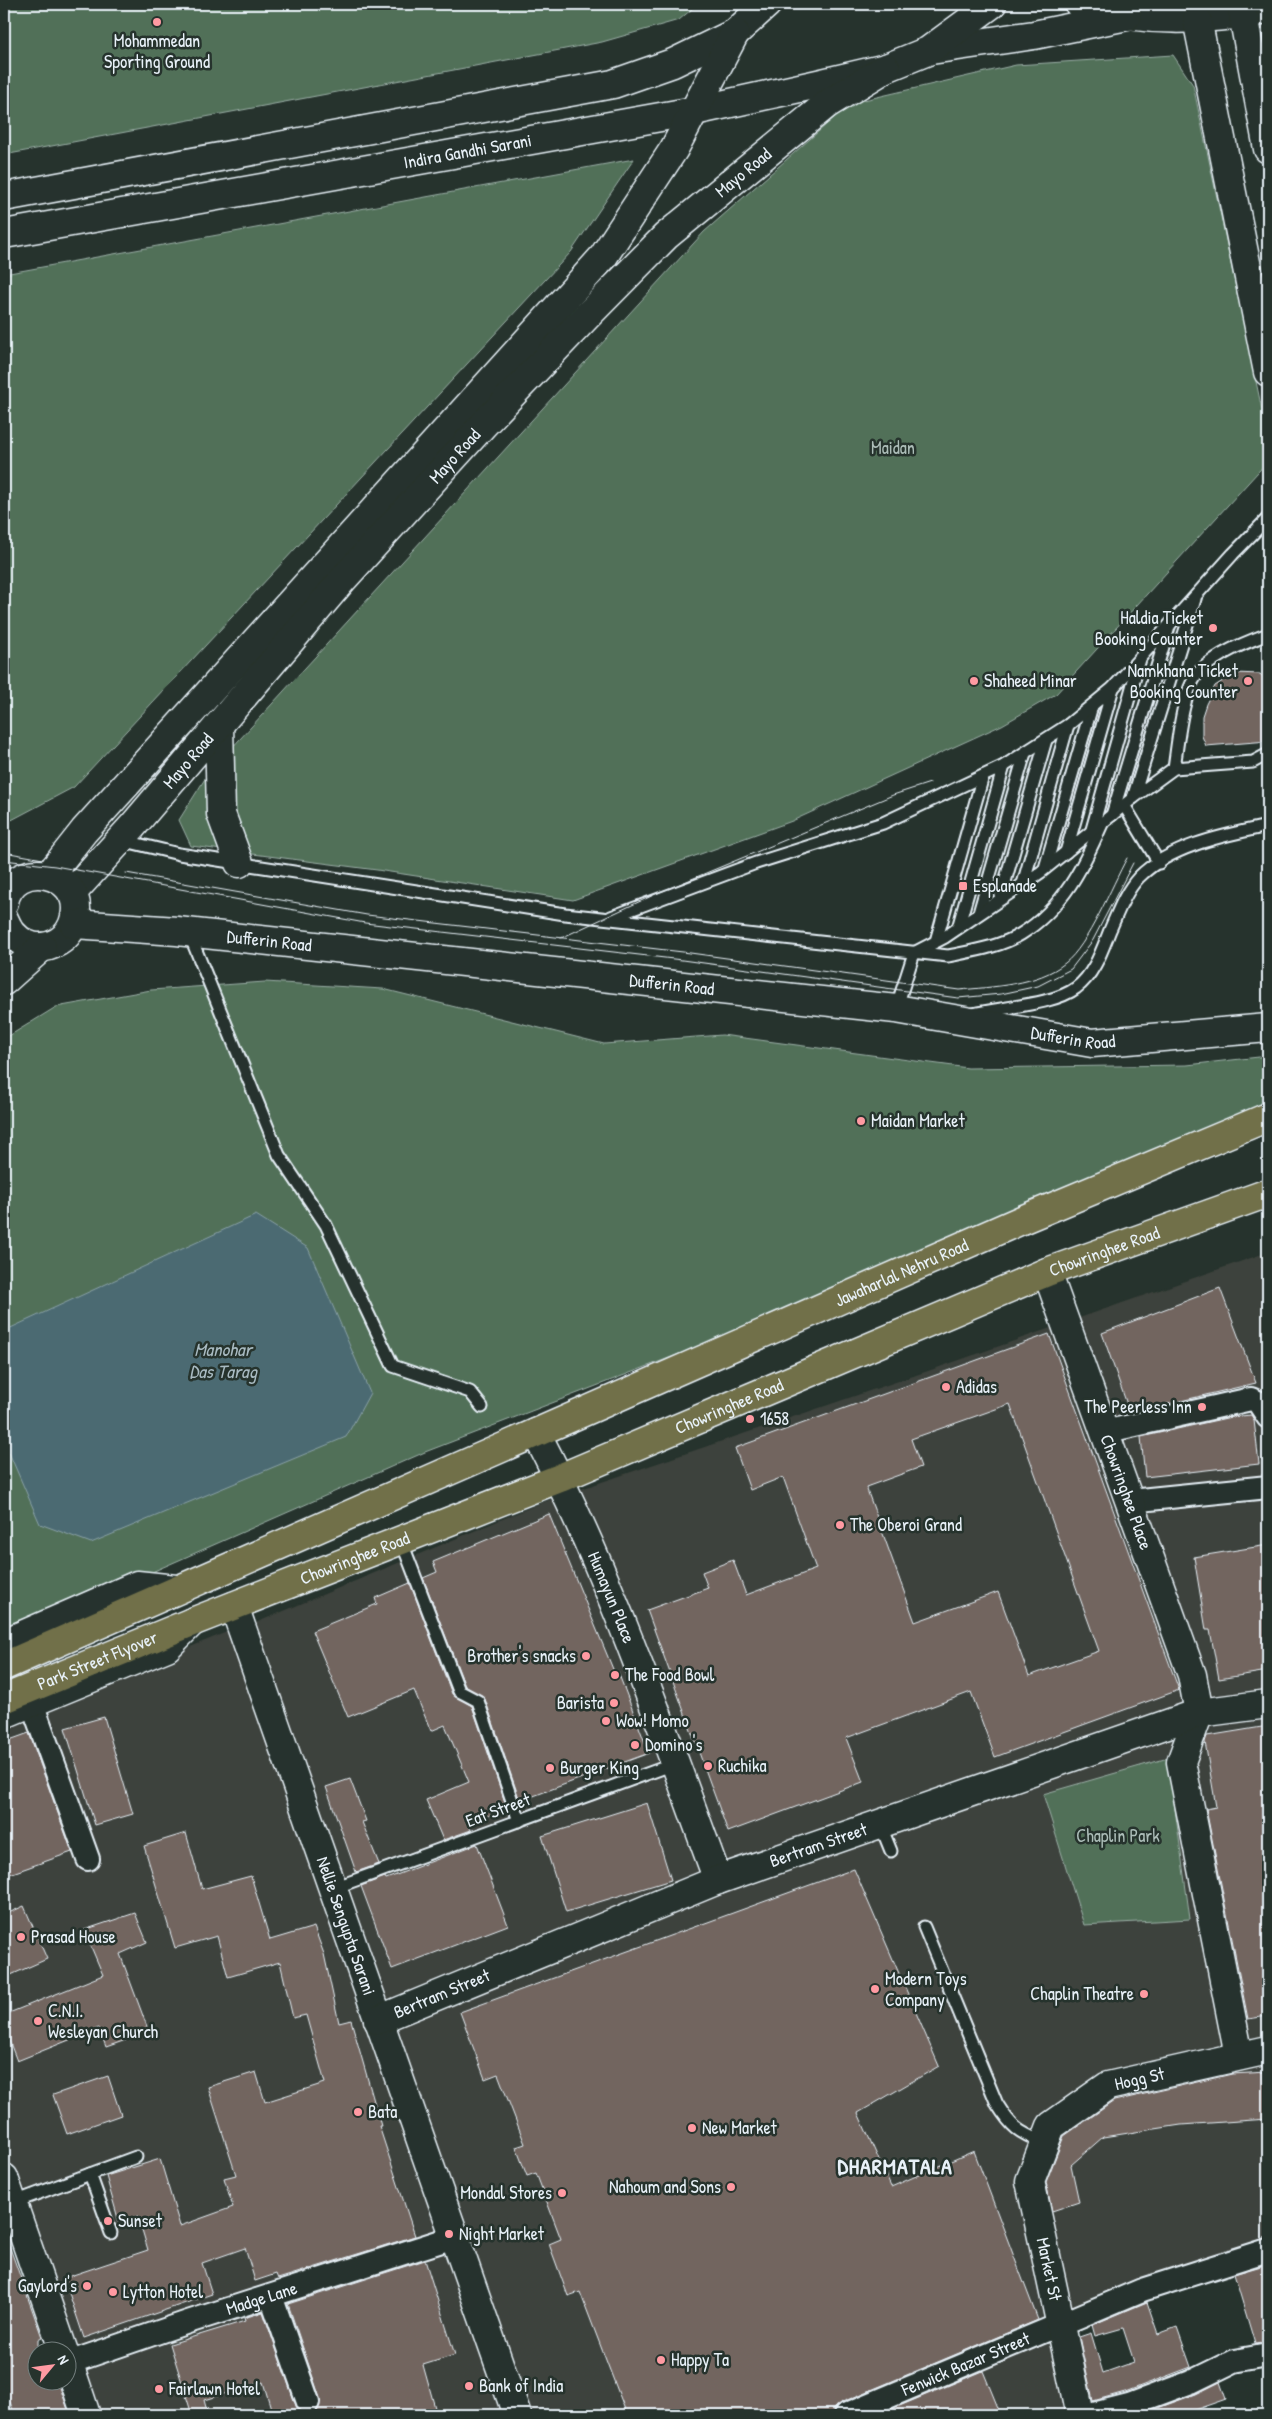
<svg xmlns="http://www.w3.org/2000/svg" width="1272" height="2419" font-family="'Patrick Hand',sans-serif">
<style>
.built{fill:#3d423c}
.green{fill:#517058;stroke:#9cb0a8}
.water{fill:#4b6b72;stroke:#8aa1a8}
.building{fill:#72655f;stroke:#e8f1f8;fill-rule:evenodd}
.lines{fill:none;stroke-linecap:round;stroke-linejoin:round}
.lane-casing{stroke:#e8f1f8;stroke-width:15}
.street-casing{stroke:#e8f1f8;stroke-width:26}
.secondary-casing{stroke:#e8f1f8;stroke-width:31}
.primary-casing{stroke:#e8f1f8;stroke-width:31}
.lane{stroke:#26332d;stroke-width:11}
.street{stroke:#26332d;stroke-width:22}
.secondary{stroke:#26332d;stroke-width:28}
.primary{stroke:#71704a;stroke-width:28}
.tram{stroke:#e8f1f8;stroke-width:1}
.poi-dot{fill:#ff9aa2;stroke:#26332d;stroke-width:2}
.labels{text-anchor:middle;stroke-width:5;stroke-linejoin:round;paint-order:stroke}
.poi-label{font-size:18px;fill:#e8f1f8;stroke:#26332d;text-anchor:start}
.street-label{font-size:18px;fill:#e8f1f8;stroke:#26332d}
.park-label{font-size:18px;fill:#acbdb8;stroke:#26332d}
.water-label{font-size:19px;font-style:italic;fill:#a9bbc2;stroke:#26332d}
.district-label{font-size:22px;font-weight:bold;letter-spacing:1px;fill:#e8f1f8;stroke:#26332d}
</style>
<rect width="100%" height="100%" fill="#26332d"/>
<filter id="ink" filterUnits="userSpaceOnUse"><feTurbulence type="fractalNoise" baseFrequency=".02" numOctaves="2"/><feDisplacementMap in="SourceGraphic" scale="10" xChannelSelector="R" yChannelSelector="G"/><feConvolveMatrix kernelMatrix="1 2 1 2 8 2 1 2 1" color-interpolation-filters="sRGB"/></filter>
<g filter="url(#ink)">
<g class="built">
<path d="M1268 1252V2248L1053 2322 1072 2415H526L253 1624 543 1502 931 1370Z"/>
<path d="M234 1629 506 2415H97L4 2147V1724Z"/>
</g>
<g class="green">
<path d="M4 4H698L679 20 602 42 4 155Z"/>
<path d="M1173 55 1193 85 1268 438V461L1056 694 1002 725 792 821 573 900 377 870 191 846 179 820 208 774 704 232 851 103 1016 65Z"/>
<path d="M634 159 571 252 74 787 4 824V274Z"/>
<path d="M265 982 383 989 604 1044 722 1035 968 1068 1187 1065 1268 1056V1127L425 1452 20 1630 4 1640V1039L56 1007 151 990Z"/>
<path d="M1168 1758 1190 1919 1084 1925 1043 1794Z"/>
</g>
<path class="water" d="M256 1215 308 1248 370 1393 346 1437 91 1543 40 1524 4 1441V1331Z"/>
<g class="building">
<path d="M1235 673 1260 674 1268 681V741L1206 746 1202 736V716L1206 704 1215 686Z"/>
<path d="M1220 1288 1256 1383 1130 1413 1102 1333Z"/>
<path d="M1049 1334 1179 1690 995 1757 971 1692 846 1738 863 1782 728 1832 647 1610 708 1588 702 1572 733 1560 746 1595 816 1569 783 1477 750 1490 735 1448ZM1010 1404 1099 1651 1029 1676 998 1592 915 1622 866 1487 921 1467 911 1439Z"/>
<path d="M1251 1415 1254 1420 1259 1464 1145 1477 1141 1437 1231 1417Z"/>
<path d="M549 1514 615 1674 618 1672 649 1753 520 1801 485 1699 465 1686 423 1578 437 1572 433 1562Z"/>
<path d="M1268 1545V1671L1219 1679 1210 1630H1206L1194 1557Z"/>
<path d="M410 1583 452 1694 472 1706 507 1808 469 1824 471 1830 443 1840 426 1800 469 1782 445 1725 431 1731 414 1690 348 1717 312 1631 377 1604 375 1598Z"/>
<path d="M104 1717 133 1814 95 1825 65 1728Z"/>
<path d="M1268 1726V2016L1248 2019 1206 1809 1216 1807 1205 1742 1207 1736Z"/>
<path d="M29 1733 72 1852 4 1876V1742Z"/>
<path d="M350 1779 366 1821 362 1822 379 1864 356 1872 326 1787Z"/>
<path d="M647 1803 671 1880 566 1912 542 1836Z"/>
<path d="M186 1833 202 1889 251 1876 270 1940 314 1927 324 1954 339 2023 351 2020 381 2126H379L415 2236 278 2279 276 2274 255 2281 245 2248 202 2263 212 2294 84 2338 64 2278 148 2250 138 2216 119 2222 106 2176 160 2159 180 2226 233 2207 224 2178 236 2175 208 2087 256 2072 265 2102 325 2083 306 2015 293 2018 280 1962 228 1977 217 1936 175 1948 144 1846Z"/>
<path d="M477 1844 508 1925 392 1969 361 1886 385 1877 386 1879Z"/>
<path d="M854 1869 939 2066 858 2113 891 2187 974 2151 1038 2320 840 2403 834 2408 832 2415H627L580 2292 568 2296 549 2244 561 2239 536 2173 527 2176 516 2147 525 2144 498 2074 485 2079 460 2012Z"/>
<path d="M24 1906 47 1959 4 1978V1915Z"/>
<path d="M135 1913 147 1942 120 1954 149 2032 106 2047 99 2028 17 2061 4 2028V2015L103 1975 84 1930Z"/>
<path d="M1268 2072V2119L1181 2125 1103 2137 1071 2165 1079 2202 1052 2211 1046 2182 1064 2136 1114 2101 1232 2074Z"/>
<path d="M108 2076 121 2115 67 2134 53 2095Z"/>
<path d="M6 2237 42 2337 38 2339V2382H58L70 2415H15L4 2387V2238Z"/>
<path d="M425 2260 455 2355 423 2365 437 2415H273L263 2382 204 2400 208 2415H192L170 2344 245 2321 244 2318 263 2312 296 2406 300 2412 312 2414 318 2410 320 2398 288 2304Z"/>
<path d="M1268 2264V2342L1255 2344 1234 2274Z"/>
<path d="M1147 2302 1158 2334 1177 2327 1191 2367 1125 2392 1093 2401 1079 2337 1091 2333 1103 2373 1134 2362 1123 2328 1095 2336 1092 2325Z"/>
<path d="M983 2371 1001 2415H878Z"/>
<path d="M1220 2382 1226 2399 1180 2415H1139L1196 2394Z"/>
</g>
<g class="lines">
<defs>
<g id="lane">
<path d="M1174 768C1178 743 1182 687 1201 670 1220 652 1245 643 1268 634"/>
<path d="M1133 798 1195 599"/>
<path d="M1124 805 1159 863"/>
<path d="M1112 815 1169 627"/>
<path d="M1091 833 1140 659"/>
<path d="M121 840 179 854 565 914 948 956C972 951 1000 947 1021 934 1063 908 1083 867 1102 824"/>
<path d="M1066 852 1113 688"/>
<path d="M1045 868 1092 706"/>
<path d="M1023 884 1068 725"/>
<path d="M1000 899 1046 740"/>
<path d="M979 913 1025 753"/>
<path d="M611 917 756 863 883 823 1004 766 1068 725 1113 688 1233 554 1268 518"/>
<path d="M958 928 1004 766"/>
<path d="M189 933 279 1155 326 1225 393 1366 470 1392 482 1407"/>
<path d="M936 941 983 776"/>
<path d="M896 1009 914 953 945 937 1041 872 1133 798 1174 768 1253 762 1268 754"/>
<path d="M973 1014C1001 1007 1054 1005 1076 988 1094 975 1102 950 1110 930 1118 912 1125 892 1139 877 1171 845 1226 835 1268 826"/>
<path d="M401 1540 459 1691 478 1701 519 1821"/>
<path d="M880 1824 891 1851"/>
<path d="M334 1888 674 1764"/>
<path d="M924 1927 997 2104C1012 2128 1018 2132 1044 2143"/>
<path d="M90 2174 136 2157"/>
<path d="M12 2203 90 2174 111 2233"/>
</g>
<g id="street">
<path d="M1104 1432 1251 1399 1258 1402 1268 1417"/>
<path d="M1130 1501 1268 1487"/>
<path d="M32 1703 88 1859"/>
<path d="M271 2296 308 2402"/>
<path id="s1" d="M68 2363 188 2322 454 2237"/>
<path id="s2" d="M845 2415 1142 2290 1268 2250"/>
<path d="M1090 2415 1129 2405 1191 2382 1234 2361 1268 2355"/>
</g>
<g id="secondary">
<path d="M1079 4C1144 24 1202 21 1268 10"/>
<path d="M1241 4 1268 149"/>
<path d="M1197 19 1268 372"/>
<path d="M931 50 1034 35 1127 16"/>
<path d="M4 197 613 84 673 63 735 33 767 4"/>
<path id="s3" d="M4 234 694 111 818 84 886 68 928 51 992 4"/>
<path d="M219 725 221 814 239 863"/>
<path d="M50 874 84 831 603 257 674 149 735 33"/>
<path id="s4" d="M72 893 132 827 344 578 483 425 586 317 666 236 827 104 886 68"/>
<path d="M4 902C13 856 85 871 75 917 73 927 68 936 58 942 36 955 13 942 4 919"/>
<path id="s5" d="M74 924 177 931 896 1009 1092 1043 1268 1028"/>
<path d="M4 981 42 947"/>
<path id="s6" d="M1047 1272 1192 1675 1199 1713 1181 1762 1239 2056"/>
<path id="s7" d="M536 1433C611 1576 662 1729 718 1880"/>
<path id="s8" d="M234 1606 517 2415"/>
<path d="M4 1643 137 1585 176 1589"/>
<path d="M4 1714 167 1647 192 1622"/>
<path id="s9" d="M378 2020 718 1880 1199 1713 1268 1704"/>
<path d="M4 2178 64 2352"/>
<path d="M68 2361 86 2415"/>
<path id="s10" d="M1080 2415 1030 2181 1051 2126 1108 2086 1268 2050"/>
</g>
<g id="primary">
<path id="s11" d="M4 1666 1024 1219 1268 1117"/>
<path id="s12" d="M4 1699 192 1622 560 1478 1047 1272 1268 1193"/>
</g>
</defs>
<use href="#lane" class="lane-casing"/>
<use href="#street" class="street-casing"/>
<use href="#secondary" class="secondary-casing"/>
<use href="#primary" class="primary-casing"/>
<use href="#lane" class="lane"/>
<use href="#street" class="street"/>
<use href="#secondary" class="secondary"/>
<use href="#primary" class="primary"/>
<g class="tram">
<path d="M4 852 43 859"/>
<path d="M4 860 55 866 365 923 682 960 958 998 1001 994 1038 986 1071 969 1093 940 1133 863"/>
<path d="M126 873 367 915 683 952 959 990C992 987 1038 985 1065 963 1088 946 1112 885 1127 858"/>
<path d="M561 938 658 893 893 795 930 783"/>
</g>
</g>
</g>
<g class="poi-dot">
<circle cx="157" cy="22" r="5"/>
<circle cx="1213" cy="628" r="5"/>
<circle cx="974" cy="681" r="5"/>
<circle cx="1248" cy="681" r="5"/>
<rect x="958" y="881" width="10" height="10" rx="2.5"/>
<circle cx="861" cy="1121" r="5"/>
<circle cx="946" cy="1387" r="5"/>
<circle cx="1202" cy="1407" r="5"/>
<circle cx="750" cy="1419" r="5"/>
<circle cx="840" cy="1525" r="5"/>
<circle cx="586" cy="1656" r="5"/>
<circle cx="615" cy="1675" r="5"/>
<circle cx="614" cy="1703" r="5"/>
<circle cx="606" cy="1721" r="5"/>
<circle cx="635" cy="1745" r="5"/>
<circle cx="708" cy="1766" r="5"/>
<circle cx="550" cy="1768" r="5"/>
<circle cx="21" cy="1937" r="5"/>
<circle cx="875" cy="1989" r="5"/>
<circle cx="1144" cy="1994" r="5"/>
<circle cx="38" cy="2021" r="5"/>
<circle cx="358" cy="2112" r="5"/>
<circle cx="692" cy="2128" r="5"/>
<circle cx="731" cy="2187" r="5"/>
<circle cx="562" cy="2193" r="5"/>
<circle cx="108" cy="2221" r="5"/>
<circle cx="449" cy="2234" r="5"/>
<circle cx="87" cy="2286" r="5"/>
<circle cx="113" cy="2292" r="5"/>
<circle cx="661" cy="2360" r="5"/>
<circle cx="469" cy="2386" r="5"/>
<circle cx="159" cy="2389" r="5"/>
</g>
<g class="labels">
<g class="poi-label">
<text x="157" y="47" text-anchor="middle">Mohammedan<tspan x="157" dy="21">Sporting Ground</tspan></text>
<text x="1203" y="624" text-anchor="end">Haldia Ticket<tspan x="1203" dy="21">Booking Counter</tspan></text>
<text x="1238" y="677" text-anchor="end">Namkhana Ticket<tspan x="1238" dy="21">Booking Counter</tspan></text>
<text x="984" y="687">Shaheed Minar</text>
<text x="973" y="892">Esplanade</text>
<text x="871" y="1127">Maidan Market</text>
<text x="956" y="1393">Adidas</text>
<text x="1192" y="1413" text-anchor="end">The Peerless Inn</text>
<text x="760" y="1425">1658</text>
<text x="850" y="1531">The Oberoi Grand</text>
<text x="576" y="1662" text-anchor="end">Brother's snacks</text>
<text x="625" y="1681">The Food Bowl</text>
<text x="604" y="1709" text-anchor="end">Barista</text>
<text x="616" y="1727">Wow! Momo</text>
<text x="645" y="1751">Domino's</text>
<text x="718" y="1772">Ruchika</text>
<text x="560" y="1774">Burger King</text>
<text x="31" y="1943">Prasad House</text>
<text x="885" y="1985">Modern Toys<tspan x="885" dy="21">Company</tspan></text>
<text x="1134" y="2000" text-anchor="end">Chaplin Theatre</text>
<text x="48" y="2017">C.N.I.<tspan x="48" dy="21">Wesleyan Church</tspan></text>
<text x="368" y="2118">Bata</text>
<text x="702" y="2134">New Market</text>
<text x="721" y="2193" text-anchor="end">Nahoum and Sons</text>
<text x="552" y="2199" text-anchor="end">Mondal Stores</text>
<text x="118" y="2227">Sunset</text>
<text x="459" y="2240">Night Market</text>
<text x="77" y="2292" text-anchor="end">Gaylord's</text>
<text x="123" y="2298">Lytton Hotel</text>
<text x="671" y="2366">Happy Ta</text>
<text x="479" y="2392">Bank of India</text>
<text x="169" y="2395">Fairlawn Hotel</text>
</g>
<g class="street-label">
<text dy="6" stroke="none"><textPath href="#s3" startOffset="471">Indira Gandhi Sarani</textPath></text>
<text dy="6" stroke="none"><textPath href="#s4" startOffset="986">Mayo Road</textPath></text>
<text dy="6" stroke="none"><textPath href="#s4" startOffset="581">Mayo Road</textPath></text>
<text dy="6" stroke="none"><textPath href="#s4" startOffset="176">Mayo Road</textPath></text>
<text dy="6" stroke="none"><textPath href="#s5" startOffset="196">Dufferin Road</textPath></text>
<text dy="6" stroke="none"><textPath href="#s5" startOffset="601">Dufferin Road</textPath></text>
<text dy="6" stroke="none"><textPath href="#s5" startOffset="1006">Dufferin Road</textPath></text>
<text dy="6" stroke="none"><textPath href="#s12" startOffset="1188">Chowringhee Road</textPath></text>
<text dy="6" stroke="none"><textPath href="#s11" startOffset="980">Jawaharlal Nehru Road</textPath></text>
<text dy="6" stroke="none"><textPath href="#s12" startOffset="782">Chowringhee Road</textPath></text>
<text dy="6" stroke="none"><textPath href="#s6" startOffset="234">Chowringhee Place</textPath></text>
<text dy="6" stroke="none"><textPath href="#s12" startOffset="378">Chowringhee Road</textPath></text>
<text dy="6" stroke="none"><textPath href="#s7" startOffset="181">Humayun Place</textPath></text>
<text dy="6" stroke="none"><textPath href="#s12" startOffset="101">Park Street Flyover</textPath></text>
<text transform="translate(498 1810) rotate(-20)" y="6">Eat Street</text>
<text dy="6" stroke="none"><textPath href="#s9" startOffset="474">Bertram Street</textPath></text>
<text dy="6" stroke="none"><textPath href="#s8" startOffset="339">Nellie Sengupta Sarani</textPath></text>
<text dy="6" stroke="none"><textPath href="#s9" startOffset="69">Bertram Street</textPath></text>
<text dy="6" stroke="none"><textPath href="#s10" startOffset="400">Hogg St</textPath></text>
<text transform="translate(1049 2269) rotate(78)" y="6">Market St</text>
<text dy="6" stroke="none"><textPath href="#s1" startOffset="204">Madge Lane</textPath></text>
<text dy="6" stroke="none"><textPath href="#s2" startOffset="131">Fenwick Bazar Street</textPath></text>
</g>
<g class="park-label">
<text x="893" y="454">Maidan</text>
<text x="1118" y="1842">Chaplin Park</text>
</g>
<g class="water-label">
<text x="223" y="1356">Manohar<tspan x="223" dy="22">Das Tarag</tspan></text>
</g>
<g class="district-label">
<text x="895" y="2174">DHARMATALA</text>
</g>
</g>
<rect width="1272" height="2419" fill="none" stroke="#26332d" stroke-width="20"/>
<rect x="10" y="10" width="1252" height="2399" fill="none" stroke="#e8f1f8" stroke-width="2" filter="url(#ink)"/>
<g transform="translate(52 2366) rotate(61)"><circle r="24" fill="#26332d" stroke="#747f7e"/>
<path d="M0-4L9 19L0 12L-9 19Z" fill="#ff9aa2"/>
<text y="-8" font-size="14" font-weight="bold" text-anchor="middle" fill="#e8f1f8">N</text>
</g>
</svg>
